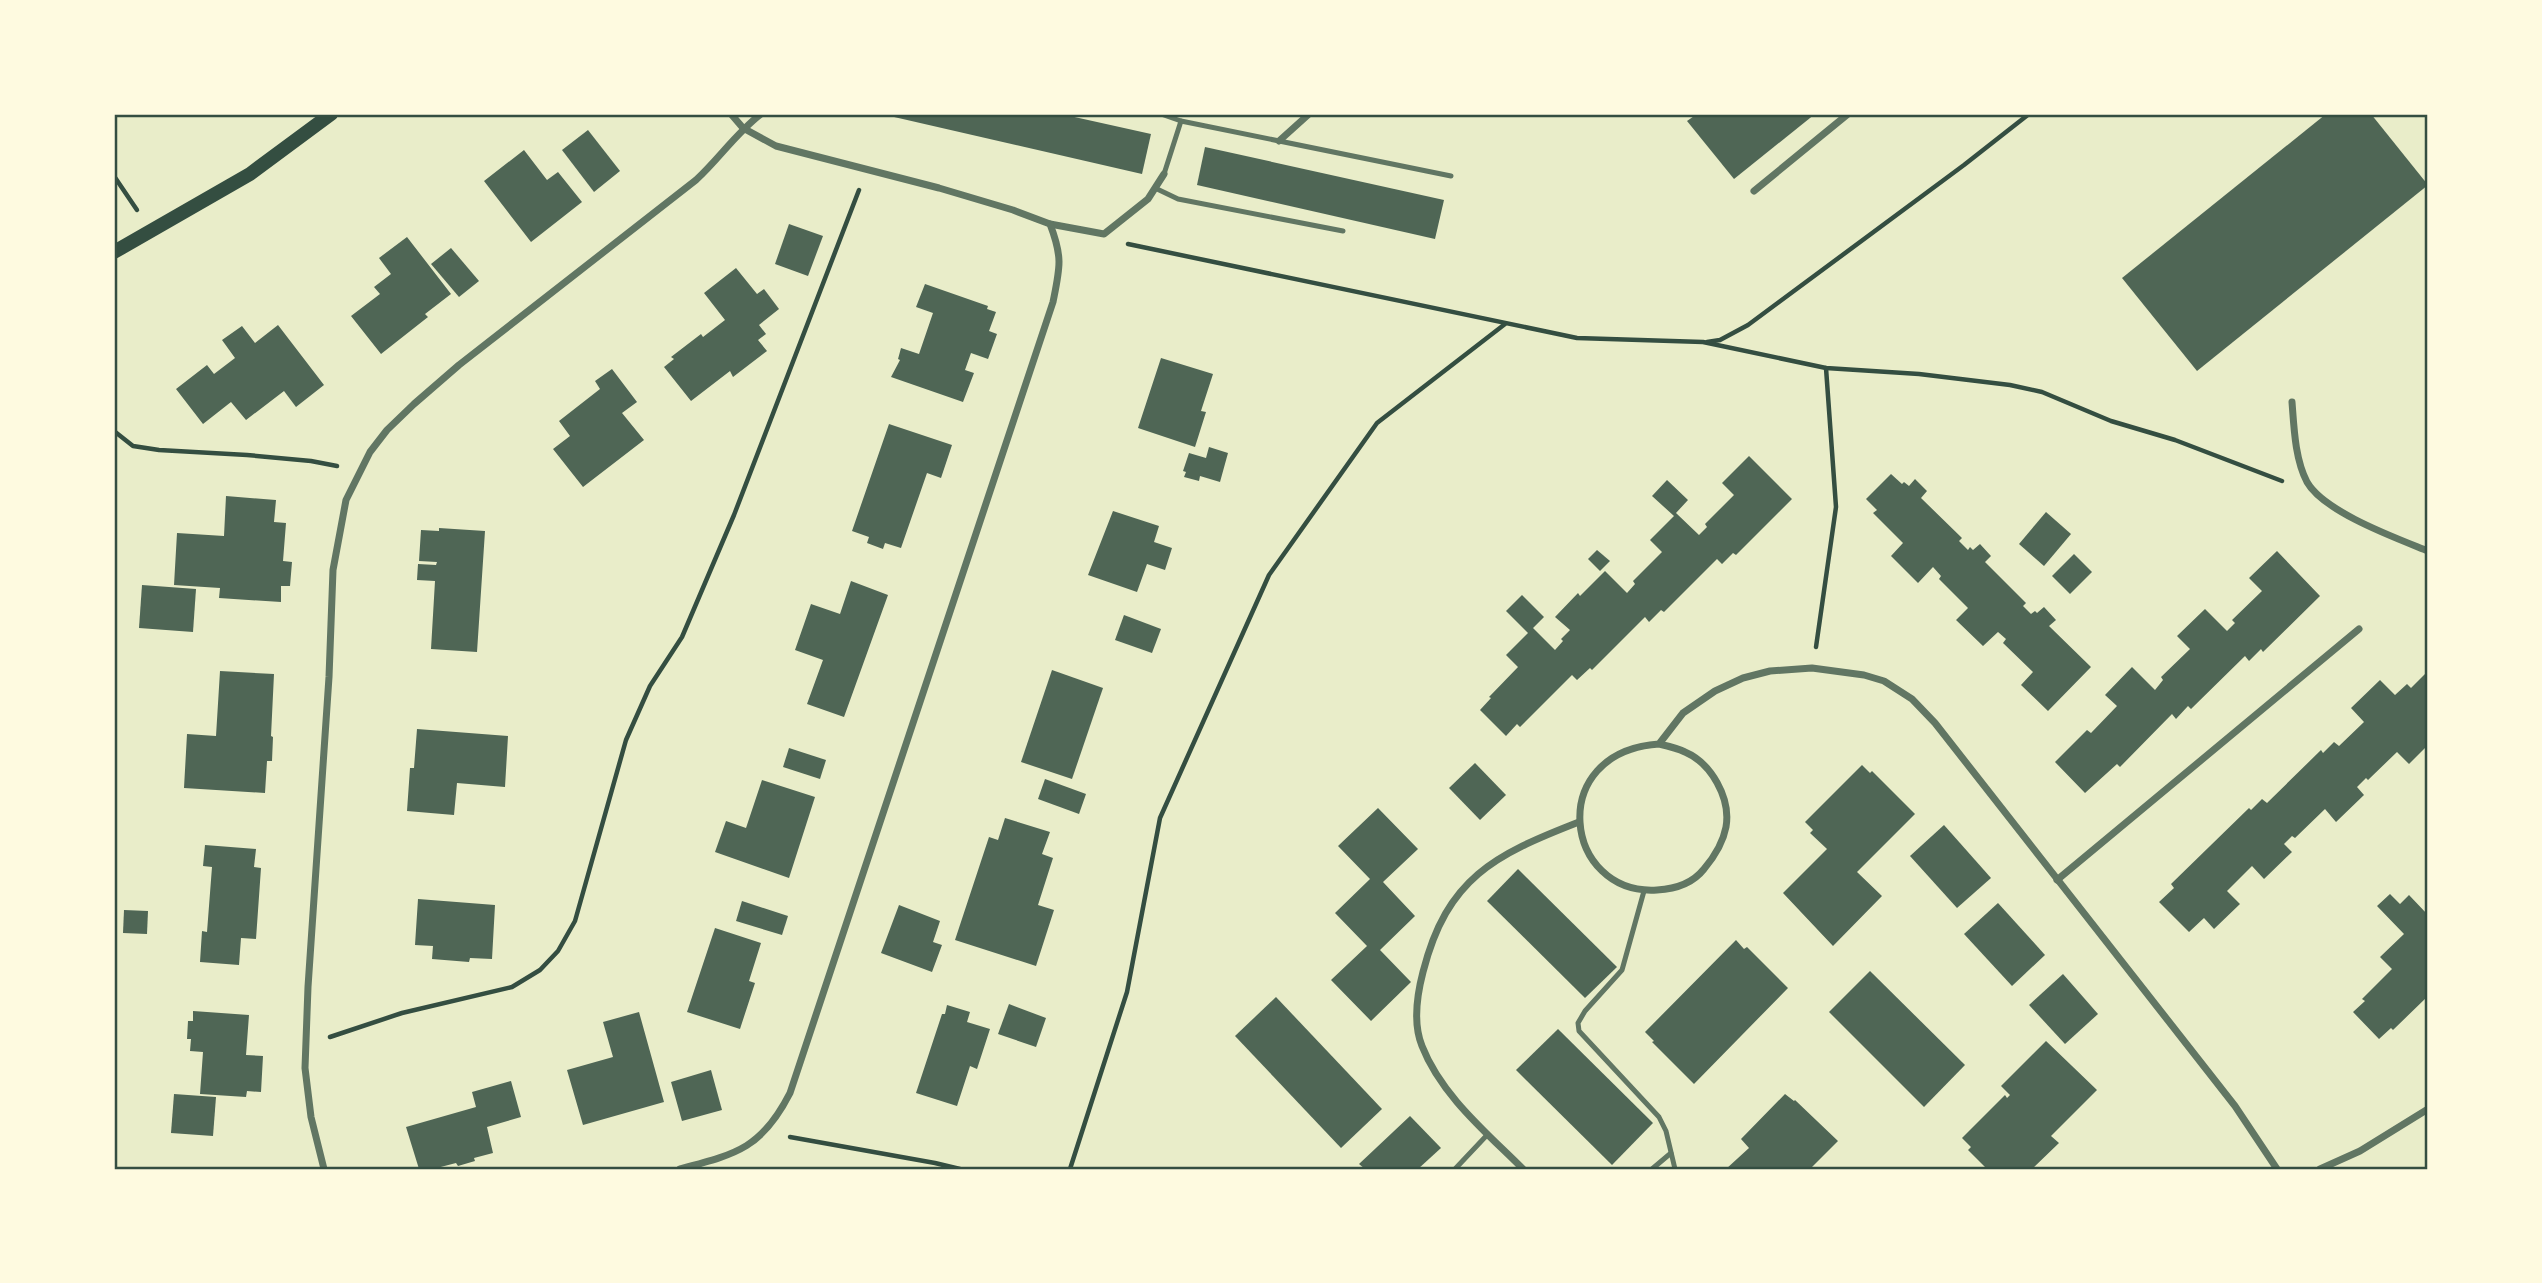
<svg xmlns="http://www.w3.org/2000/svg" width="2542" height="1283" font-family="'Times New Roman',serif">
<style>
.building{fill:#4f6655}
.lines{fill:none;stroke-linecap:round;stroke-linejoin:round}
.path{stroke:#344e41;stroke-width:4.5}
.service{stroke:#617663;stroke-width:5}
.minor{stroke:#617663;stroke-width:7}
.secondary{stroke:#344e41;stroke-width:14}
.neatline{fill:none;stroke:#344e41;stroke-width:2.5}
</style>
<rect width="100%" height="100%" fill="#e9edc9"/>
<g class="building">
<path d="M881 114H1061L1151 134 1142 174Z"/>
<path d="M1697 114H1815L1734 179 1687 121Z"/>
<path d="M2326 114H2371L2428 185 2197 371 2122 278Z"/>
<path d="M588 130 620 171 594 192 562 150Z"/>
<path d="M1205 147 1444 200 1435 239 1197 185Z"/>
<path d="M524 150 547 180 558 172 582 202 531 242 484 181Z"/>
<path d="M789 224 823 236 808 276 775 264Z"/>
<path d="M407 237 451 294 425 314 428 317 381 354 351 316 380 294 374 287 391 274 379 258Z"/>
<path d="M451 248 479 281 459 297 431 264Z"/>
<path d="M736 268 757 294 764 289 779 309 759 325 766 334 758 340 767 351 733 377 730 371 691 401 664 367 674 359 671 357 701 334 703 337 725 320 704 293Z"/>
<path d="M925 284 988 306 987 309 996 312 989 331 997 334 988 359 971 353 965 370 974 373 963 402 891 377 900 360 898 359 901 348 919 354 933 313 916 307Z"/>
<path d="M278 325 324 385 296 407 284 391 246 420 231 402 203 424 176 389 207 365 214 374 235 358 222 340 242 326 255 343Z"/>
<path d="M1161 358 1213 374 1201 411 1206 412 1195 447 1138 428Z"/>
<path d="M612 369 637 402 622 413 644 440 583 487 553 449 570 436 559 421 600 389 595 381Z"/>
<path d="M889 424 952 445 941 478 927 473 901 548 885 543 883 549 867 543 869 537 852 531Z"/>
<path d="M1209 447 1228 453 1220 482 1200 476 1199 481 1184 477 1186 472 1183 471 1189 453 1206 458Z"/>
<path d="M1749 456 1792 499 1736 555 1733 553 1722 564 1717 559 1664 612 1661 610 1649 622 1645 617 1592 670 1590 668 1577 680 1572 675 1520 727 1517 724 1506 736 1480 710 1491 698 1489 697 1518 667 1506 655 1528 633 1506 611 1522 595 1544 617 1533 628 1555 650 1563 641 1561 639 1570 630 1555 617 1578 593 1580 596 1605 571 1627 593 1635 584 1633 581 1662 552 1650 540 1674 516 1652 496 1667 480 1688 500 1676 513 1699 535 1707 527 1705 524 1734 495 1722 483Z"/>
<path d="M1891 474 1902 484 1904 482 1909 486 1915 479 1927 491 1921 498 1962 538 1959 541 1968 550 1970 547 1973 550 1980 544 1991 556 1985 562 2026 603 2023 606 2031 614 2035 611 2037 613 2044 607 2056 620 2049 626 2091 667 2048 711 2021 685 2033 672 2003 643 2006 639 1998 632 1983 646 1956 620 1968 608 1939 579 1941 576 1933 567 1918 583 1891 556 1903 543 1873 513 1877 510 1866 499Z"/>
<path d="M226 496 276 500 274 522 286 523 283 561 292 562 290 586H281V602L219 598 220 588 174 585 177 533 224 536Z"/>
<path d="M1113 511 1159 526 1154 542 1172 548 1165 570 1147 564 1137 592 1088 575Z"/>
<path d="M2046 512 2071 534 2044 566 2019 544Z"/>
<path d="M439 528 485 531 477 652 431 649 435 581 417 580 418 564 436 565 437 562 419 561 421 530 439 531Z"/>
<path d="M1597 550 1610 561 1600 571 1588 559Z"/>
<path d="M2277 551 2320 596 2263 652 2261 649 2249 661 2245 656 2191 709 2188 706 2176 719 2172 714 2120 767 2117 764 2085 793 2055 762 2087 730 2091 733 2117 706 2105 695 2132 667 2155 690 2163 680 2161 677 2190 649 2177 636 2205 609 2227 631 2235 623 2232 620 2262 591 2249 578Z"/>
<path d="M2074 554 2092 572 2070 594 2052 576Z"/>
<path d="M851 581 888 595 844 717 807 704 823 660 795 650 811 604 840 614Z"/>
<path d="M142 585 196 589 193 632 139 628Z"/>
<path d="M1124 615 1161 629 1152 653 1115 640Z"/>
<path d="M1052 670 1103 688 1072 779 1021 762Z"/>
<path d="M220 671 274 674 271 736 273 737 272 761H267L265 793 184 788 187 734 216 736Z"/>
<path d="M2428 671V745L2409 764 2397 752 2368 780 2366 778 2357 787 2364 795 2336 822 2325 809 2295 838 2292 836 2284 844 2292 852 2264 879 2252 866 2227 891 2240 904 2214 929 2204 918 2189 932 2159 902 2174 888 2171 884 2249 808 2251 810 2262 799 2267 803 2321 750 2323 753 2334 742 2339 746 2364 722 2351 708 2380 680 2395 695 2407 684 2411 688Z"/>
<path d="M417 729 508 736 505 787 457 783 454 815 407 811 410 768H414Z"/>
<path d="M789 748 826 760 820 779 783 767Z"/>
<path d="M1475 763 1506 795 1480 820 1449 788Z"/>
<path d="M1862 765 1870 773 1872 771 1915 814 1857 872 1882 896 1833 946 1783 893 1827 849 1810 833 1813 830 1805 822Z"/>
<path d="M1045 779 1086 794 1079 814 1038 799Z"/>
<path d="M762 780 815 797 789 878 715 852 726 821 746 828Z"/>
<path d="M1378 808 1418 849 1383 882 1415 916 1380 950 1411 982 1371 1021 1331 980 1367 946 1335 913 1370 879 1338 846Z"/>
<path d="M1005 818 1050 832 1042 854 1053 858 1038 905 1054 910 1036 966 955 940 989 837 998 840Z"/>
<path d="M1944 825 1991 878 1957 908 1910 856Z"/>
<path d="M205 845 256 849 254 867 261 868 256 939 241 938 239 965 200 962 202 931 207 932 212 867 203 866Z"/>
<path d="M1518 869 1617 967 1585 998 1487 901Z"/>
<path d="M2390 894 2400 904 2409 895 2428 915V996L2393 1030 2391 1028 2379 1039 2353 1012 2365 1001 2362 999 2392 969 2380 957 2404 934 2377 906Z"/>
<path d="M418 899 495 905 492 959 470 958 469 962 432 959 433 946 415 945Z"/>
<path d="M742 901 788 916 782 935 736 921Z"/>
<path d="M1998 903 2045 955 2012 986 1964 934Z"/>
<path d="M899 905 940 921 933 942 942 945 932 972 881 953Z"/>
<path d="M124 910 148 911 147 934 123 933Z"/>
<path d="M715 928 761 943 749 981 755 983 740 1029 687 1012Z"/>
<path d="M1736 940 1744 949 1747 947 1788 988 1694 1084 1652 1042 1654 1041 1645 1032Z"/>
<path d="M1870 971 1965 1065 1924 1107 1829 1012Z"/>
<path d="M2063 974 2098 1014 2065 1044 2029 1005Z"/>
<path d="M1276 997 1382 1109 1341 1148 1235 1036Z"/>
<path d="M1009 1004 1046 1018 1036 1047 998 1034Z"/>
<path d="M947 1005 970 1012 967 1022 990 1029 977 1069 970 1066 957 1106 916 1093 942 1014H945Z"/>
<path d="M193 1011 249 1015 246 1055 263 1056 261 1092 247 1091 246 1097 200 1094 203 1052 190 1051 191 1039H187L188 1021H193Z"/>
<path d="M639 1012 664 1102 583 1125 567 1070 613 1057 603 1022Z"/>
<path d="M1558 1029 1653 1123 1612 1165 1516 1070Z"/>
<path d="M2046 1041 2097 1090 2051 1136 2059 1143 2032 1169H1987L1968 1150 1971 1147 1962 1138 2005 1095 2007 1098 2010 1095 2001 1086Z"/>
<path d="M711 1070 722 1110 682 1121 671 1082Z"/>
<path d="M511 1081 521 1117 487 1127 493 1153 474 1158 475 1161 458 1166 456 1163 433 1169H419L406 1127 476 1107 472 1092Z"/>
<path d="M174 1094 216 1097 213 1136 171 1133Z"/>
<path d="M1785 1094 1794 1101 1795 1100 1838 1141 1810 1169H1726L1749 1148 1741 1139Z"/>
<path d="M1410 1116 1441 1148 1418 1169H1365L1359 1164Z"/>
</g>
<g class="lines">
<g class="path">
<path d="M114 176 137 210"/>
<path d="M1128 244 1577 338 1703 342 1826 368 1919 374 2010 385 2042 392 2111 421 2175 440 2282 481"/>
<path d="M1707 342 1720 340 1748 325 1964 165 2029 114"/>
<path d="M114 431 133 446 159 450 247 455 311 461 337 466"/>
<path d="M1816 647 1836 507 1826 368"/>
<path d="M330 1037 402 1013 512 987 540 970 558 951 575 921 626 740 650 686 682 637 734 515 859 190"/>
<path d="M790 1137 935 1163 960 1169"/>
<path d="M1070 1169 1127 992 1160 818 1269 575 1377 423 1505 324"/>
</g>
<g class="service">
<path d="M1161 114 1181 121"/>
<path d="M1164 174 1181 121 1451 176"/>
<path d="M1155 188 1178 199 1343 231"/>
<path d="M1644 891 1622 970 1585 1011 1578 1023 1579 1031 1659 1117 1666 1131 1675 1169"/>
<path d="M1455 1169 1488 1134"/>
<path d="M1652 1169 1671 1153"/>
</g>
<g class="minor">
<path d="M1279 141 1309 114"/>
<path d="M1754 191 1848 114"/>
<path d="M1050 224 1104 234 1148 199 1164 174"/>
<path d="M2292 402C2294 428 2295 459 2307 482 2324 512 2396 538 2428 551"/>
<path d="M1659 744C1668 746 1677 748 1685 752 1711 763 1731 798 1726 827 1723 843 1715 856 1704 869 1693 883 1675 889 1657 890 1564 896 1544 752 1659 744L1683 713 1715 691 1743 678 1770 671 1812 668 1864 675 1884 681 1912 699 1935 723 2235 1106 2277 1169"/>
<path d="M2057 880 2359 629"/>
<path d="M324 1169 311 1117 305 1068 308 987 329 677 333 570 346 500 370 452 387 430 414 404 459 365 696 180C719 159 736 133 761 114"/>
<path d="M680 1169C737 1154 762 1148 790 1093L1053 302C1060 267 1063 258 1050 224L1013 210 939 188 776 146 743 128 731 114"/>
<path d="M1523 1169C1487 1133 1441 1095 1422 1046 1413 1024 1417 995 1423 972 1447 878 1494 855 1579 822"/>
<path d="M2320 1169 2360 1151 2428 1109"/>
</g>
<path class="secondary" d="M114 252 250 174 331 114"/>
</g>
<rect width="2542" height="1283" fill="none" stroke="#fefae0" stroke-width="231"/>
<rect x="116" y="116" width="2310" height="1052" class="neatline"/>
</svg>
